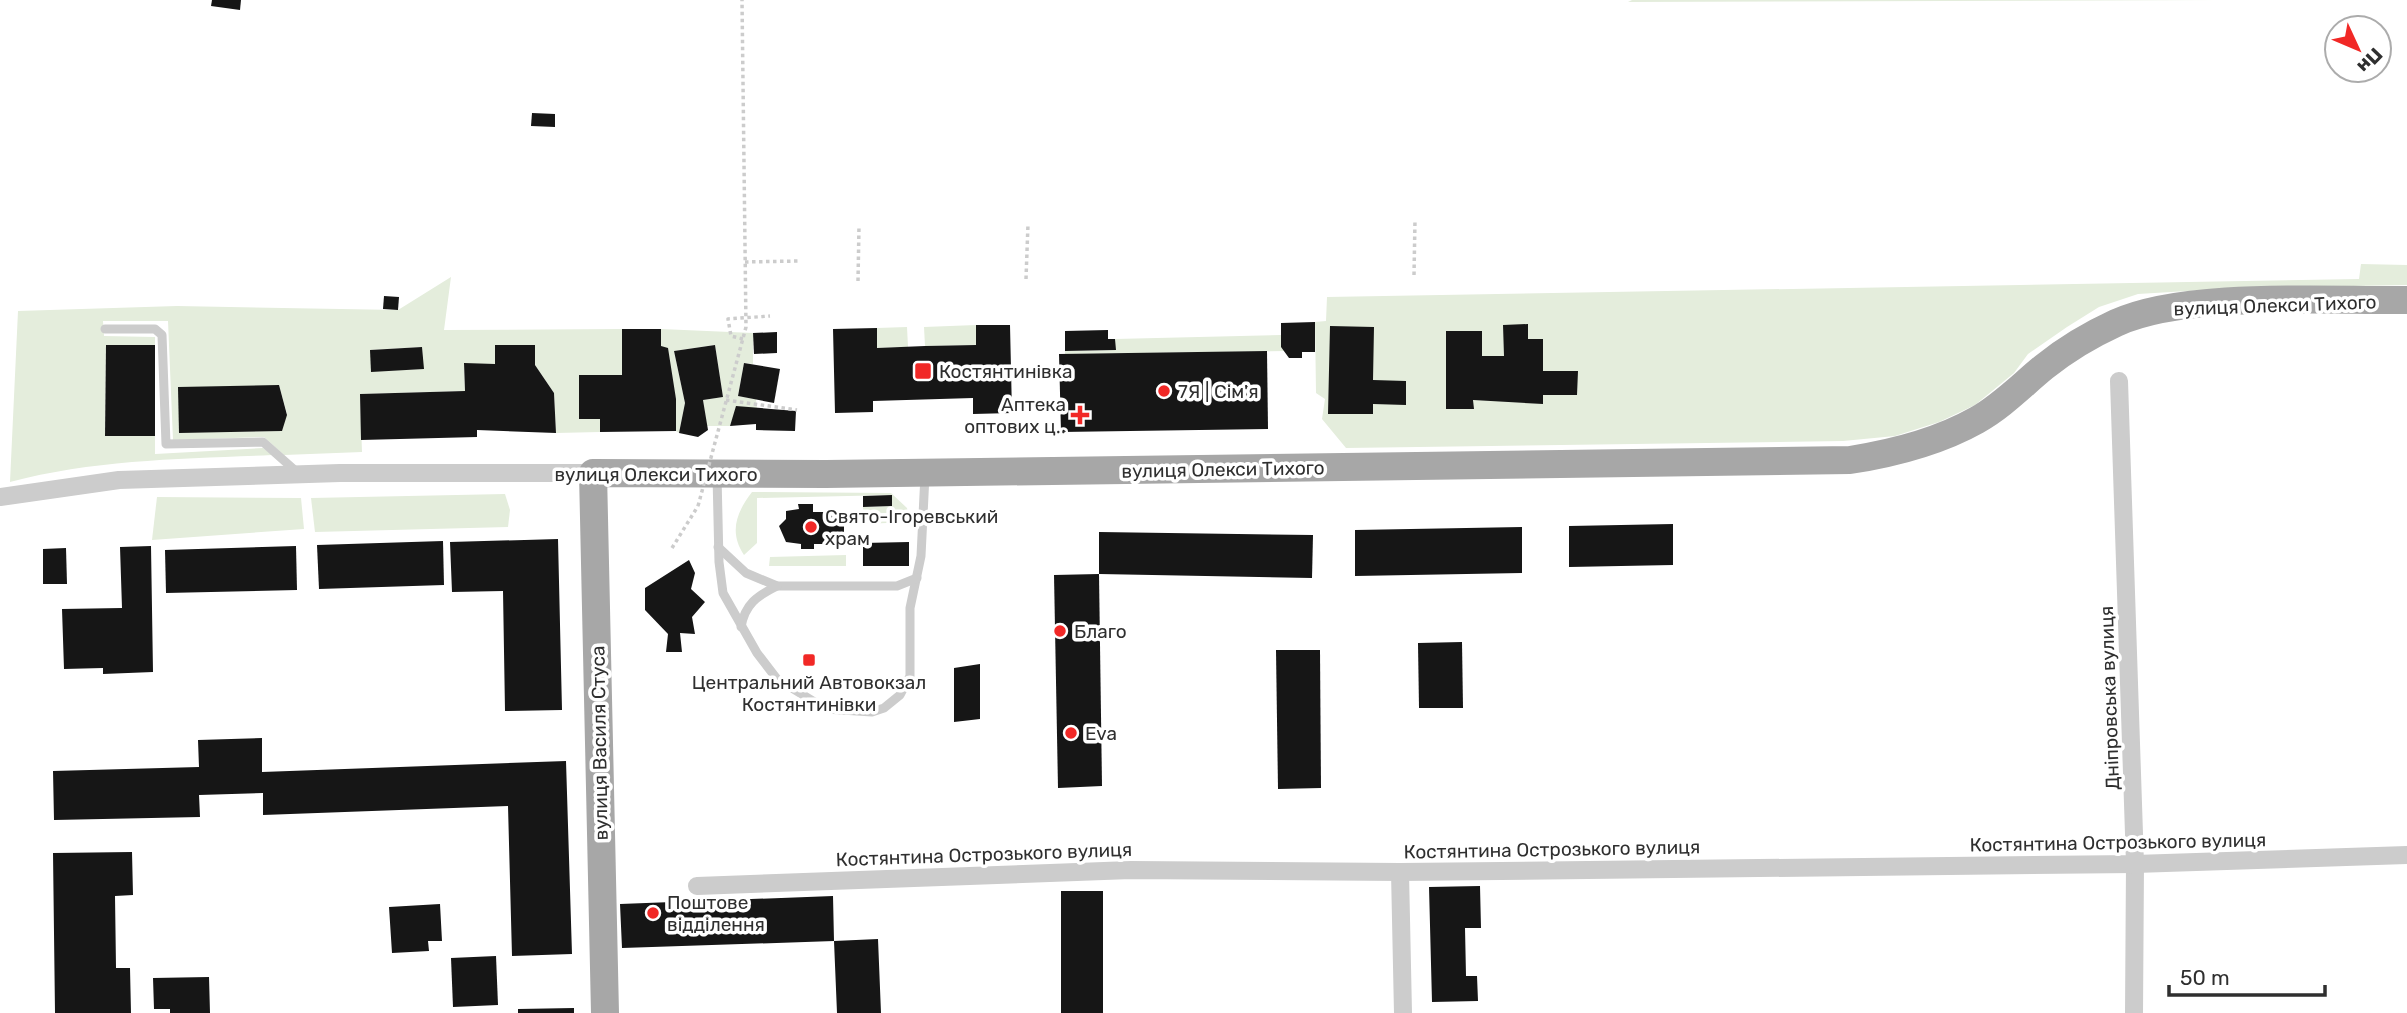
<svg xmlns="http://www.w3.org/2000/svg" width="2407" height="1013" font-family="Rubik,sans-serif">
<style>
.green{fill:#e4eddc;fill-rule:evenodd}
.building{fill:#161616}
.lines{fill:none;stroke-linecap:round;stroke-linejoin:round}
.path{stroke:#ccc;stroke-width:3.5;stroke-dasharray:3.5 3.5;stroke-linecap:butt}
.lane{stroke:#ccc;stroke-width:9}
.street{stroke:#ccc;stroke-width:18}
.primary{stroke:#a7a7a7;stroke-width:28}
.path-bridge{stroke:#ccc;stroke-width:3.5;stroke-dasharray:3.5 3.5;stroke-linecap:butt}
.poi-dot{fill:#f12826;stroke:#fff;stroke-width:2.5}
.labels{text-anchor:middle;stroke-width:7;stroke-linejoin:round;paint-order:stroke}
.street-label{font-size:19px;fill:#2f2f2f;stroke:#fff}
.poi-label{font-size:19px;fill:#2f2f2f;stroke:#fff;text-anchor:start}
</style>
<rect width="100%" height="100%" fill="#fff"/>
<g class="green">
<path d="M1632 0H2219L1628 2Z"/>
<path d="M2361 264 2407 265V285L2237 288 2138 294 2099 307 2067 327 2028 354 2014 373 1975 405 1939 422 1895 436 1843 441 1346 448 1322 419 1325 399 1316 393 1315 322 1326 321 1327 297 2359 279Z"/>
<path d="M451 277 444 330 622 329V375H580L600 419V432L556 433 554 393 535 365 464 364 465 391 360 394 362 452 284 455 264 437 173 440 168 321H103L104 336 155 337V345H106L105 436H155V454L263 448 272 455C183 459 96 459 10 482L18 311 177 306 398 310ZM422 347 423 369 371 371V350ZM279 386 287 414 281 431 179 432Z"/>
<path d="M976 325V345L925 346 924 327Z"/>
<path d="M907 327 908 347 877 348V328Z"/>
<path d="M661 329 753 333V364L744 363 738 396 756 399 757 410 737 406 730 426H707L703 400 723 397 715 345 674 351 685 403 679 433 676 431V399L661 346Z"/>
<path d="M1281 335V347L1286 351 1065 354V351L1115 350V339Z"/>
<path d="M752 492 891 493 907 508 910 522 863 524V507L892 506 891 495 757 498V543L744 555C729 532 736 513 752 492Z"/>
<path d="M505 494 510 510 508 527 315 532 311 498Z"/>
<path d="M157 497 301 498 304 529 152 540Z"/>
<path d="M846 555V566H769L770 557Z"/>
</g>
<g class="building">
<path d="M212 0H241L240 10 211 6Z"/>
<path d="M532 113 555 114V127L531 126Z"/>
<path d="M384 296 399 297 398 310 383 309Z"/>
<path d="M1315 322V352H1302V358H1289L1281 347V323Z"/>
<path d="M1528 324V339H1543V371H1578L1577 395H1543V404L1473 400 1474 409H1446V331H1482V356H1504L1503 325Z"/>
<path d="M976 325H1010L1012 413 973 414V398L873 401V412L835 413 833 329 877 328V348L925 346 976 345Z"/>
<path d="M1330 326 1374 327 1373 380 1406 381V405L1373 404V414H1328Z"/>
<path d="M622 329H661V346L668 348 676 399V431L600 432V419H579V375H622Z"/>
<path d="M1108 330V339H1115L1116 350 1065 351V331Z"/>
<path d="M777 332V353L754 354 753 333Z"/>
<path d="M106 345H155V436H105Z"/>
<path d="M495 345H535V365L554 393 556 433 477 430V437L361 440 360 394 465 391 464 363 495 364Z"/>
<path d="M715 345 723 397 703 400 708 430 698 437 679 433 685 403 674 351Z"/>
<path d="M422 347 424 369 371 372 370 350Z"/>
<path d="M1267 351 1268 429 1061 432 1059 354Z"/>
<path d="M744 363 780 369 774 403 738 396Z"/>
<path d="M279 385 287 415 282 431 179 433 178 387Z"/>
<path d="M736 406 796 411 795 431 756 430V424L730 426Z"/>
<path d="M892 495V506L863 507V496Z"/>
<path d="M798 504H813V512H837V521H844V536H837V544H814V549H801V544L786 542 779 526 786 519V511L799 509Z"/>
<path d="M1673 524V565L1569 567V526Z"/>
<path d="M1522 527V573L1355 576V530Z"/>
<path d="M1099 532 1313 535 1312 578 1099 574Z"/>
<path d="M558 539 562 710 505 711 503 591 452 592 450 542Z"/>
<path d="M443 541 444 585 319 589 317 545Z"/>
<path d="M909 542V566H863V543Z"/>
<path d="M151 546 153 672 103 674V668L64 669 62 609 122 608 120 547Z"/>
<path d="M296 546 297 590 166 593 165 550Z"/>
<path d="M66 548 67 584H43V549Z"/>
<path d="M689 560 695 573 691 589 705 602 692 617 695 634 680 633 682 652H666L668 634 645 610V588Z"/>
<path d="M1099 574 1102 786 1058 788 1054 575Z"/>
<path d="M1462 642 1463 708H1419L1418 643Z"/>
<path d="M1276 650H1320L1321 788 1278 789Z"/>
<path d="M980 664V719L954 722V668Z"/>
<path d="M262 738V772L566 761 572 954 512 956 508 806 263 815V793L199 795 200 817 54 820 53 771 199 767 198 740Z"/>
<path d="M132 852 133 895 115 896 116 968H130L131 1013H55L53 853Z"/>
<path d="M1480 886 1481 928H1465L1466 976H1477L1478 1001 1432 1002 1429 887Z"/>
<rect x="1061" y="891" width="42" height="122"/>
<path d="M833 896 834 941 878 939 881 1013H837L834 941 622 948 620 904Z"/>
<path d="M440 904 442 941H428L429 951 392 953 389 907Z"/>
<path d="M496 956 498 1005 453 1007 451 958Z"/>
<path d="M209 977 210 1013H170V1009H154L153 978Z"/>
<path d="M574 1008V1013H518V1009Z"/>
</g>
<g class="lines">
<g class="path">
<path d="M745 262 798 261"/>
<path d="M1414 275 1415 220"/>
<path d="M1026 279 1028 224"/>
<path d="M858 281 859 226"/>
<path d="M743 339 731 336 728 319 770 316"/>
<path d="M726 400 797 410"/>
<path d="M672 548 698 506"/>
</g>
<g class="lane">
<path d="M105 329H155L162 335 166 444 263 442 298 473"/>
<path d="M717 475 719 562 723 593 757 653 777 679 826 709 872 712 884 708 900 695 910 676V608L921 556 925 475"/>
<path d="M718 547 746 573 777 586H897L917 578"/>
<path d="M741 627C745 604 757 596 777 586"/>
</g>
<g class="street">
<path d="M2119 381 2135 864 2134 1013"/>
<path d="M0 497 119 480 340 473H593"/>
<path d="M1400 872 1403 1013"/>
<path d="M697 886 1131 870 1400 872 2135 864 2407 855"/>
</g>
<path class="primary" d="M605 1013 593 473 826 474 1850 460C1895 453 1938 442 1977 420 2002 406 2022 385 2044 367 2065 350 2092 334 2116 323 2185 291 2329 301 2407 300"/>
<path class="path-bridge" d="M698 506 746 327 742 0"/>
</g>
<g class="poi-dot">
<rect x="914" y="362" width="18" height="18" rx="3.5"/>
<circle cx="1164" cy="391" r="7"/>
<path d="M1076.5 404.5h7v7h7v7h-7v7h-7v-7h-7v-7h7z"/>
<circle cx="811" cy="527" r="7"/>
<circle cx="1060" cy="631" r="7"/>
<rect x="802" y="653" width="14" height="14" rx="3.5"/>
<circle cx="1071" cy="733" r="7"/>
<circle cx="653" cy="913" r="7"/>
</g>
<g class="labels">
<g class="street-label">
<text transform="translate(2275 305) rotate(-2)" y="7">вулиця Олекси Тихого</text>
<text transform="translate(1223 469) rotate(-1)" y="7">вулиця Олекси Тихого</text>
<text x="656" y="481">вулиця Олекси Тихого</text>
<text transform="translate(2109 698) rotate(-92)" y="7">Дніпровська вулиця</text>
<text transform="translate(599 743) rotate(-91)" y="7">вулиця Василя Стуса</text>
<text transform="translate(2118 842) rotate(-1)" y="7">Костянтина Острозького вулиця</text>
<text transform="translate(1552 849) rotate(-1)" y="7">Костянтина Острозького вулиця</text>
<text transform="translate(984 854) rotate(-2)" y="7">Костянтина Острозького вулиця</text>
</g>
<g class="poi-label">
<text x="939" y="378">Костянтинівка</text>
<text x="1178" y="398">7Я | Сім'я</text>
<text x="1066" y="411" text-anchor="end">Аптека<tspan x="1066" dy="22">оптових ц‥</tspan></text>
<text x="825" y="523">Свято-Ігоревський<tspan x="825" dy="22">храм</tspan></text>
<text x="1074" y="638">Благо</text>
<text x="809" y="689" text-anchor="middle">Центральний Автовокзал<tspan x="809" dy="22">Костянтинівки</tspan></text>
<text x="1085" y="740">Eva</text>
<text x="667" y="909">Поштове<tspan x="667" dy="22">відділення</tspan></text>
</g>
</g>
<g transform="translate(2358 49) rotate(134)"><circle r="33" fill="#ffffff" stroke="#acacac" stroke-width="2"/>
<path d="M0-5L12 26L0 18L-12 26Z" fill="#f12826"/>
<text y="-10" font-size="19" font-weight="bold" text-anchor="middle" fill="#2f2f2f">Пн</text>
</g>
<path d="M2169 985v10h156v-10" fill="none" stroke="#2f2f2f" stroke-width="3.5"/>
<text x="2180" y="985" font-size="21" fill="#2f2f2f" stroke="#ffffff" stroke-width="5" paint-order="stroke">50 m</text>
</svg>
